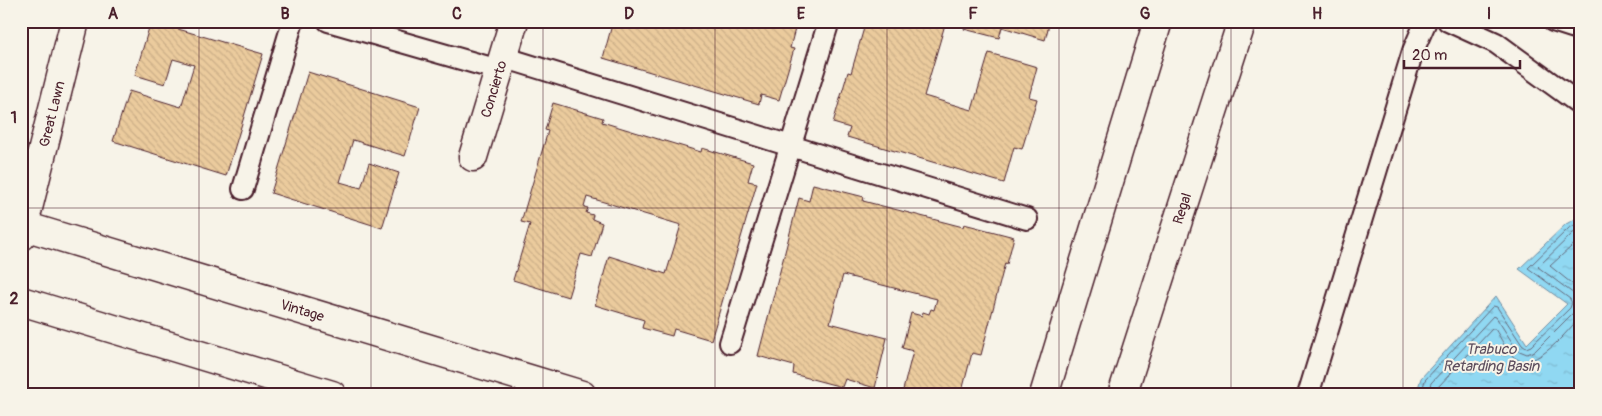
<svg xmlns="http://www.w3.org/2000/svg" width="1602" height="416" font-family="Pangolin,sans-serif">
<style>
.water{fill:url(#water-ripples);stroke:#748ea2}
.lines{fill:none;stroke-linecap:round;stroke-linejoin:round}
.shore{stroke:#66697b;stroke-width:1}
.building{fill:url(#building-back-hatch);stroke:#4a1f2b}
.lane-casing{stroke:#4a1f2b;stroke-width:24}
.street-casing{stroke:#4a1f2b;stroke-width:31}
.secondary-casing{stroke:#4a1f2b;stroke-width:31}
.lane{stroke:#f7f3e8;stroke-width:20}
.street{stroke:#f7f3e8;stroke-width:28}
.secondary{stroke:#f7f3e8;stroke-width:28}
.grid{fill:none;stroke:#4a1f2b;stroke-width:1;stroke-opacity:0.55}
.labels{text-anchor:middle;stroke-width:4;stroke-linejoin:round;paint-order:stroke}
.street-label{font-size:14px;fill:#4a1f2b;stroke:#f7f3e8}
.water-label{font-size:15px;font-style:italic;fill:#5c4d5d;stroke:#f7f3e8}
.neatline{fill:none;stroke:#4a1f2b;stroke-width:2}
.grid-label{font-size:16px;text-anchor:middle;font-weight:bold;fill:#4a1f2b}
</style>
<defs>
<pattern id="water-ripples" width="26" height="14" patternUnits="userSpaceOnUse" patternTransform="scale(1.25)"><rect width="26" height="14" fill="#90d8f2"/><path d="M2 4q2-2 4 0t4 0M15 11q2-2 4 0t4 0" fill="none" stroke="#7eb9d0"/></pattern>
<pattern id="building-back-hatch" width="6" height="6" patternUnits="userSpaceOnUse" patternTransform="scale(1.25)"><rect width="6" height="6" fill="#ebcb9d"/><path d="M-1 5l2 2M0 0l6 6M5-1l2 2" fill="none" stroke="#cbae87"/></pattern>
</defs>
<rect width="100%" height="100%" fill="#f7f3e8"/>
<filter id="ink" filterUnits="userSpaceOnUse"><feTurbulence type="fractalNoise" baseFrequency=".02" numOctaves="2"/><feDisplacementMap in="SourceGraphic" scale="10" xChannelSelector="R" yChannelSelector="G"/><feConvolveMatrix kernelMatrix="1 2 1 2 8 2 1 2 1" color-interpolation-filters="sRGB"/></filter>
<g filter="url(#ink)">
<path class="water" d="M1581 216V395H1416L1421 378 1496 296 1527 344 1567 304 1519 269 1566 224Z"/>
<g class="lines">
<g class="shore">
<path d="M1581 238 1550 266 1581 291"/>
<path d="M1421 395 1425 380 1493 306 1497 307 1522 345 1526 348 1531 346 1570 308 1572 303 1570 299 1528 268 1569 228 1581 222"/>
<path d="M1427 395 1431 383 1493 316 1496 317 1517 350 1527 354 1535 351 1574 312 1578 304 1574 294 1538 267 1573 233 1581 229"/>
<path d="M1435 395 1438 387 1492 329H1495C1501 338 1506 351 1515 358 1535 373 1568 330 1581 316"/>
</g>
</g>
<g class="building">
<path d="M151 21 263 54 226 176 113 141 129 91 181 107 194 65 173 59 165 84 135 75Z"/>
<path d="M613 21H695L716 28 718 21H797L790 48 794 49 779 100 761 95 759 104 603 58Z"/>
<path d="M866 21H946L924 96 972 110 989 53 1037 67 1029 97 1037 99 1022 149 1014 147 1004 183 847 137 850 128 833 123 848 72 851 73Z"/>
<path d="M966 21H1050L1045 40 1002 27 999 38 964 29Z"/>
<path d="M308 72 420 107 405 156 353 140 340 182 361 188 369 163 399 173 382 228 271 193Z"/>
<path d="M553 103 603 118 602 122 701 152 702 148 753 163 748 181 757 183 711 340 674 329 672 336 642 328 644 320 595 305 609 256 666 274 681 225 587 197 584 207 588 208 586 213 593 215 592 219 602 223 592 257 581 254 568 297 513 280 530 224 521 222 548 131 545 130Z"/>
<path d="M813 184 864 197 863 201 963 227 964 224 1014 237 1007 264 1005 263 981 355 972 353 961 395 902 394 913 351 902 348 911 313 922 316 923 312 929 314 931 309 934 310 937 299 843 275 830 323 887 338 875 388 845 379 842 387 793 374 794 366 758 356 799 198 809 201Z"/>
</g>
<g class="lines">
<defs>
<g id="lane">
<path d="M328 21 499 70"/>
<path d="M1448 21 1496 43 1581 105"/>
<path d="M1553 21 1581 30"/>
<path d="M503 57 1027 219"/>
<path d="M243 189 293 21"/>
<path d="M730 343 829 21"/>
<path d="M1308 395 1413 51 1426 21"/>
</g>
<g id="street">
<path id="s1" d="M473 157 514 21"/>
<path id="s2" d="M21 236 75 21"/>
</g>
<g id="secondary">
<path id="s3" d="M21 225 582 395"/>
<path d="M21 301 332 395"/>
<path d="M1044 395 1158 21"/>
<path id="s4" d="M1122 395 1242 21"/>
</g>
</defs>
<use href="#lane" class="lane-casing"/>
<use href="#street" class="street-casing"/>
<use href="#secondary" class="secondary-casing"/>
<use href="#lane" class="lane"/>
<use href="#street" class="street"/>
<use href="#secondary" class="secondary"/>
</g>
</g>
<path class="grid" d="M199 21V395M371 21V395M543 21V395M715 21V395M887 21V395M1059 21V395M1231 21V395M1403 21V395M21 208H1581"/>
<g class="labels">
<g class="street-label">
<text dy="5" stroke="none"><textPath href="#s1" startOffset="71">Concierto</textPath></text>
<text dy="5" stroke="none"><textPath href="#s2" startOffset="126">Great Lawn</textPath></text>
<text dy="5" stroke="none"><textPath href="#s4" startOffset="196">Regal</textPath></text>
<text dy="5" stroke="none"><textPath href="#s3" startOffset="294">Vintage</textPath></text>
</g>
<g class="water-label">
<text x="1491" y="354">Trabuco<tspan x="1491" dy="17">Retarding Basin</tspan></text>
</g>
</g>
<rect width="1602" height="416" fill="none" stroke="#f7f3e8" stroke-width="55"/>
<path d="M1404 60v8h116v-8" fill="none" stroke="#4a1f2b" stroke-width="2.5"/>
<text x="1412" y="60" font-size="15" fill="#4a1f2b" stroke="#f7f3e8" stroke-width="4" paint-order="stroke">20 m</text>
<rect x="28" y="28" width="1546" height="360" class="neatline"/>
<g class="grid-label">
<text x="113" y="19">A</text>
<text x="285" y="19">B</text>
<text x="457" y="19">C</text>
<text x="629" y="19">D</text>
<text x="801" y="19">E</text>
<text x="973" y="19">F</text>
<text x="1145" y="19">G</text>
<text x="1317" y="19">H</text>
<text x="1489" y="19">I</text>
<text x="14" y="123">1</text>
<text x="14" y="304">2</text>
</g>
</svg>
